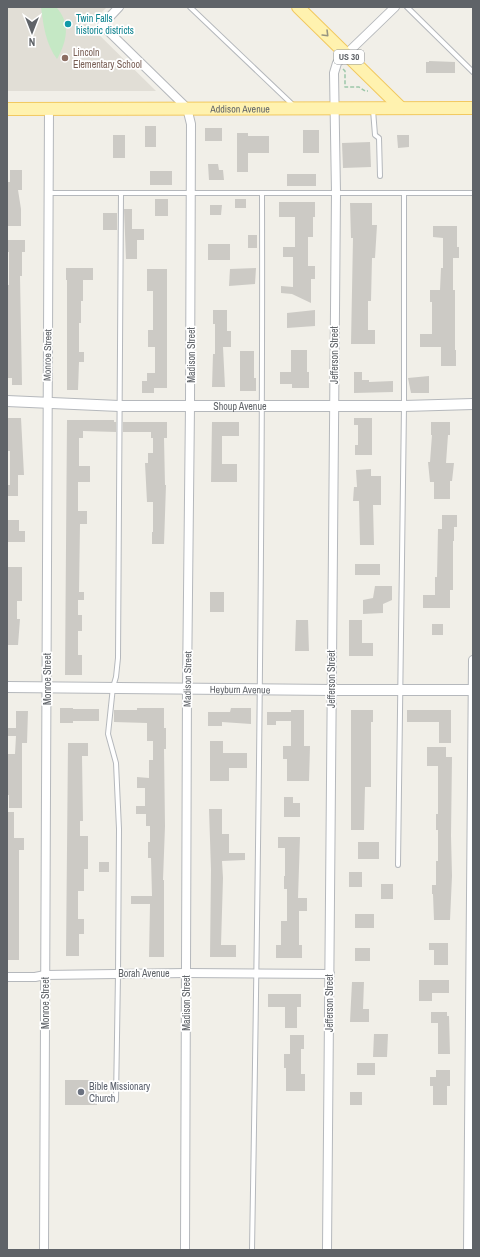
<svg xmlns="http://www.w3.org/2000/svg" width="480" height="1257" font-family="'Archivo Narrow',sans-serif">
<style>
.education{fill:#e1ded6}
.green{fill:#c5e8c5}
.building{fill:#cccac5}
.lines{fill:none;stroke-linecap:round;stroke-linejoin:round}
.service-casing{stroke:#b5b8bc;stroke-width:6}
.minor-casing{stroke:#b5b8bc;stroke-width:10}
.tertiary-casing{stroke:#b5b8bc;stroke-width:12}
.primary-casing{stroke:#f2c960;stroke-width:14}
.path{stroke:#9cc7a9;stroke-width:1.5;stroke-dasharray:4 2;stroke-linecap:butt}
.service{stroke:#fff;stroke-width:4}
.minor{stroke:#fff;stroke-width:8}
.tertiary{stroke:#fff;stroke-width:10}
.primary{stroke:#fff2af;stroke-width:12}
.oneway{stroke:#979581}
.culture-dot{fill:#0f9aa8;stroke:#fff;stroke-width:1.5}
.education-dot{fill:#8d6e63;stroke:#fff;stroke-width:1.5}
.worship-dot{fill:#6b7280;stroke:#fff;stroke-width:1.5}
.labels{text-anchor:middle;stroke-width:3.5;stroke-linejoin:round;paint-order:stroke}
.shield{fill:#fff;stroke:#8f9295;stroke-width:1}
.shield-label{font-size:9px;font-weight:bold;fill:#5f6368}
.culture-label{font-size:10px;fill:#0d838f;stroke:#fff;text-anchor:start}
.education-label{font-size:10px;fill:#785e54;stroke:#fff;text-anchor:start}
.street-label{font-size:10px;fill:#5f6368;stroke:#fff}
.worship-label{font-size:10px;fill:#5b616d;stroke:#fff;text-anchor:start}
</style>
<rect width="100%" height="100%" fill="#f1efe8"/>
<path class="education" d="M7 7H107L89 25 156 91H7Z"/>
<path class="green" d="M41 7H56C71 23 67 41 57 59 46 45 43 24 41 7Z"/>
<g class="building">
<path d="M429 61 455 62V73H426V62H429Z"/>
<rect x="145" y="126" width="11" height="21"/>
<rect x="205" y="128" width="17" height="13"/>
<rect x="303" y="130" width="16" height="23"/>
<path d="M237 133H248V136H269V153H248V172H237Z"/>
<rect x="113" y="135" width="12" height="23"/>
<path d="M397 135H409V147L398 148Z"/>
<path d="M370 142 371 167 343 168 342 143Z"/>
<path d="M208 164H218L219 170H223L224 180H209Z"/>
<path d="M10 170H22V190H18L21 209V226H7V182H10Z"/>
<rect x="150" y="171" width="22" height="14"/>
<rect x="287" y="174" width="29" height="12"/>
<rect x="155" y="199" width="13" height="17"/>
<rect x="235" y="199" width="11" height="9"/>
<path d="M279 202H315V217H313V237H308V266H315V279H311V303L292 294 281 293V286L293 287V257H283V247H295V217H279Z"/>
<path d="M350 203H372V225H377L375 258H372L371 301H368V330H375V344H351L353 238H351Z"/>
<path d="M210 205H222L221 215H210Z"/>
<path d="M124 209H132V229H144V240H137V259H126Z"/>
<rect x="103" y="213" width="14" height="17"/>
<path d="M433 226H457V247H459V258H453V290H455V350H456V366H441V347H420V334H432V302H430V290H440L441 268H443V238L433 237Z"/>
<rect x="248" y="235" width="9" height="13"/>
<path d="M7 240H25V252H22V276H20L22 385H12V378H7V285H9V252H7Z"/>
<rect x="208" y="244" width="22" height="16"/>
<path d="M66 268H93V280H83V301H81V323H79V352H84V362H79L78 390H67V280H66Z"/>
<path d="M256 268 255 284 229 286 230 269Z"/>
<path d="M147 269H167V388H154V393H142V381H147V373H155V347H148V330H153V291H147Z"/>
<path d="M213 310H227V331H231V347H223L225 387H212L213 354H215V324H213Z"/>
<path d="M315 310V326L287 328V313Z"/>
<path d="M291 350H307V372H309V388H292V384H280V372H291Z"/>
<path d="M240 351H254V378H256V391H240Z"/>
<path d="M354 372H362V380H369V382L393 381V392L354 393Z"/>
<path d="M429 376V393H411L408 378Z"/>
<path d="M7 418H21L24 475H18V496H7V485H10V451H8Z"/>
<path d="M354 418H372V455H355V445H358V425H354Z"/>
<path d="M67 420H114V422H116V432L83 431V438H79V466H90V482H78V511H87V524H80L79 592H84V600H78V615H82V631H78V655H82V675H65Z"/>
<path d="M123 422H167V438H164L165 485H166L164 544H152V532H153V502H147L145 463H148V453H153V438H151V432H123Z"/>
<path d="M212 422H239V436H222V464H237V482H211Z"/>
<path d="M431 422H450V435H448L446 463H454L452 481H450V499H434V482H430L428 462H430L432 435H431Z"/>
<path d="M371 469V476H381V505H373L374 545H360L359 501H353L354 487H357L356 470Z"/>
<path d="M442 515H457V527H454V541H453V590H450V608H423V595H435V577H437L438 529H442Z"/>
<path d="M7 520H19V531H25V542H7Z"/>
<rect x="355" y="564" width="25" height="11"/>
<path d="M7 567H22V601H17V619H20L18 645H7Z"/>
<path d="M375 586H392V600L383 604V613L363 614V600L373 598Z"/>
<rect x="210" y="592" width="14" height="20"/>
<path d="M296 620H308L309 651H295Z"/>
<path d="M349 620H362V643H373V656H349Z"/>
<rect x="432" y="624" width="11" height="11"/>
<path d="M60 708H73V709H99V721H73V723H60Z"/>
<path d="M137 708H164V728H166V749H164L165 826 163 880H164V957H149L150 904H131V896H152L151 858H148V842H150V826H146V814H136V806H145V788H137V777L149 778V760H153V741H147V723L114 722V710H137Z"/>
<path d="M231 708H251V724L222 722V726H208V712H230Z"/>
<path d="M291 710H304V746H310L309 781H287V759H283V746H291V721H276V725H267V712H291Z"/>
<path d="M351 710H373V722H371V787H365L364 830H351Z"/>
<path d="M407 710H451V743H439V722H407Z"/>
<path d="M16 711H28L27 743H22V808H9V795H7V754H15L16 736H7L8 728H16Z"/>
<path d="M210 741H223V753H247V768H229V781H210Z"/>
<path d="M68 743H88V756H82L83 821H80V836H88V869H84V891H78V919H84V934H79V956H66Z"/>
<path d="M427 747H446V757H452L451 836 452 876 450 920H434L433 894H432V885H436V861H438V830H436V814H438V766H427Z"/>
<path d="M284 797H293V803H300V817H284Z"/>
<path d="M209 809H222V834H229V853H245V860L222 861 223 878 221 945H236V957H210L211 870Z"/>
<path d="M7 812H14V838H24V850H19V960H7Z"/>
<path d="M278 837H300L298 898H307V911H299V945H302V958H276V945H281V921H287V889H284V876H285V848H278Z"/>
<rect x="358" y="842" width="21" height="17"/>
<rect x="99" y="862" width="10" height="10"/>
<rect x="349" y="872" width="13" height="15"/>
<rect x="381" y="884" width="12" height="15"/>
<rect x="355" y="914" width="19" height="14"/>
<path d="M429 943H448V965H434V950H429Z"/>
<rect x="355" y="948" width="15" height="13"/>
<path d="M419 980H449V993H432V1001H419Z"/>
<path d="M352 982H364L363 1009H369V1022H350Z"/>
<path d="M268 994H301V1007H297V1028H285V1007H268Z"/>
<path d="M431 1012H447V1016H449L450 1054H438V1023H431Z"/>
<path d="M374 1034H388L387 1057H373Z"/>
<path d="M290 1035H304V1049H301V1074H305V1091H286V1068H284V1054H290Z"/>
<rect x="357" y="1063" width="18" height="12"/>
<path d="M436 1070H450V1086H447V1105H433V1086H430V1077H436Z"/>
<rect x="65" y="1080" width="32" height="25"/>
<rect x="350" y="1092" width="12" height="13"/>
</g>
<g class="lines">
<defs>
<g id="service">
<path d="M190 7 294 106"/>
<path d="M407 7 473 72"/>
<path d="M373 110 375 135 379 138 380 176"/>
<path d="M49 193H473"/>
<path d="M398 865 404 406V193"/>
<path d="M116 1100 118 974 119 829 116 763 108 734 113 687 116 677 118 658 121 193"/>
<path d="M252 1250C258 898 263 545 262 193"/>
</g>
<g id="minor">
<path d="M119 7 102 25 187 108 191 124 190 405 187 688 185 1250"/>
<path d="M7 977H35L45 975 186 973 330 974"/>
<path d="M44 1250 49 109"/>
<path d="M327 1250 336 193 334 73 337 63 395 7"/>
<path d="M468 1250 473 660"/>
</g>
<g id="tertiary">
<path id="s1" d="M7 401 119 406H404L473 404"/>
<path id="s2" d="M7 687 331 690H473"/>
</g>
<g id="primary">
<path d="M298 7 400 107"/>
<path id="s3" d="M7 109 473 108"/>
</g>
</defs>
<use href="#service" class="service-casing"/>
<use href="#minor" class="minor-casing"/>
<use href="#tertiary" class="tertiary-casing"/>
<use href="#primary" class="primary-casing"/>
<path class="path" d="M343 69 345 71V87H359L365 91H368"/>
<use href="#service" class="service"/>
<use href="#minor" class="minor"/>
<use href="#tertiary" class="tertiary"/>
<use href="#primary" class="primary"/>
</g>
<defs><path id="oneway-chevron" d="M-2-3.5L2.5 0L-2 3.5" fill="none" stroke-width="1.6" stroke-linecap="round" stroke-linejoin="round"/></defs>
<use class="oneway" href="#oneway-chevron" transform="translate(326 34) rotate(45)"/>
<circle class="culture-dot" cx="68" cy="24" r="4"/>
<circle class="education-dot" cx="65" cy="58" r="4"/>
<circle class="worship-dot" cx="81" cy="1092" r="4"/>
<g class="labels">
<rect class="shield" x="334" y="50" width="30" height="14" rx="3"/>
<g class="shield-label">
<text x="349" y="60">US 30</text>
</g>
<g class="culture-label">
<text x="76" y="22">Twin Falls<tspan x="76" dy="12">historic districts</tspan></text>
</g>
<g class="education-label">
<text x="73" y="56">Lincoln<tspan x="73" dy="12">Elementary School</tspan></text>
</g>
<g class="street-label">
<text dy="4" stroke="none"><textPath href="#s3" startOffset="233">Addison Avenue</textPath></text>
<text transform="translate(47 355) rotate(-89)" y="4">Monroe Street</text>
<text transform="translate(191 355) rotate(-90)" y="4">Madison Street</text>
<text transform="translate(334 355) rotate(-90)" y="4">Jefferson Street</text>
<text dy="4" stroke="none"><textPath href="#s1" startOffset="233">Shoup Avenue</textPath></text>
<text transform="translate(47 679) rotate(-90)" y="4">Monroe Street</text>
<text transform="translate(187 679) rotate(-89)" y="4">Madison Street</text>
<text transform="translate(331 679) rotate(-90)" y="4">Jefferson Street</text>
<text dy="4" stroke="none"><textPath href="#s2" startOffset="233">Heyburn Avenue</textPath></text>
<text x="144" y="977">Borah Avenue</text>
<text transform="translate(45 1003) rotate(-90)" y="4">Monroe Street</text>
<text transform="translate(186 1003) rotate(-90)" y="4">Madison Street</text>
<text transform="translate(329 1003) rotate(-90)" y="4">Jefferson Street</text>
</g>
<g class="worship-label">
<text x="89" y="1090">Bible Missionary<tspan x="89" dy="12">Church</tspan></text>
</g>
</g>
<rect width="480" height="1257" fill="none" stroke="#5f6368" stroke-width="16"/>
<g transform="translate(32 32) rotate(180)" stroke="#ffffff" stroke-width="3" paint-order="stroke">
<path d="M0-3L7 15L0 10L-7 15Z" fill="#5f6368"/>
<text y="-6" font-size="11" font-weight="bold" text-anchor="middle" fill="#5f6368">N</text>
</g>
</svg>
